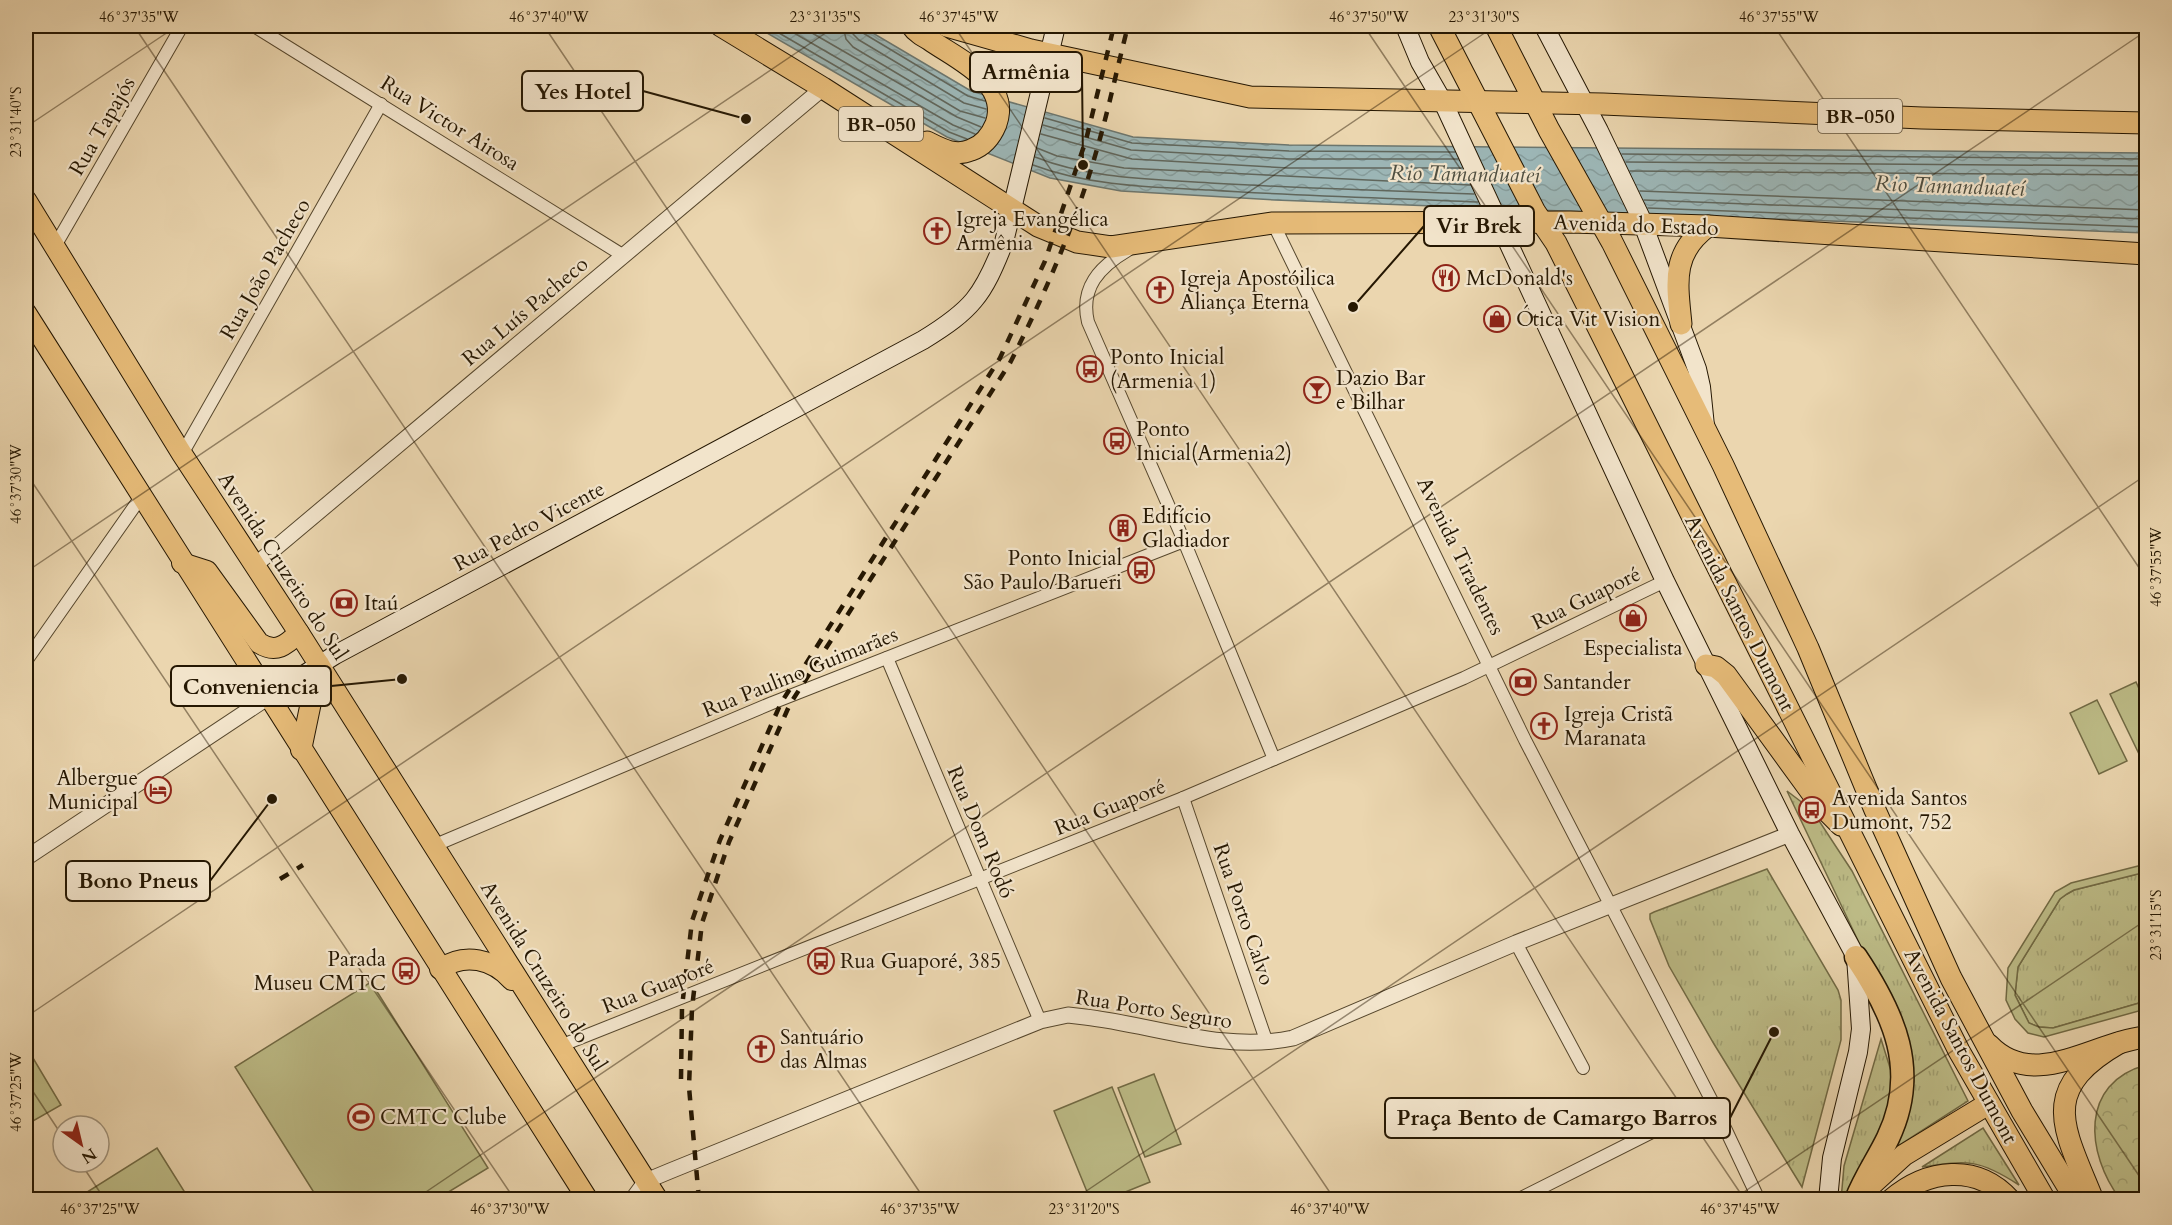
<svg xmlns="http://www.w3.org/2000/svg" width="2172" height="1225" font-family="Cardo,serif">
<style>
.grass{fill:url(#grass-tufts);stroke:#716a44;stroke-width:1.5}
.forest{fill:url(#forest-crowns);stroke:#716a44;stroke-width:1.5}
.garden{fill:#bdbc87;stroke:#716a44;stroke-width:1.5}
.water{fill:url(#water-waves);stroke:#6c766e;stroke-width:1.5}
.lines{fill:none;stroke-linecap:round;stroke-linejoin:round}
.shore{stroke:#60665c;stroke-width:1.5}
.minor-casing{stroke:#56472d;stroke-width:14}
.tertiary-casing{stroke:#56472d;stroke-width:17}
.secondary-casing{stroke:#251702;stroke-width:20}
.primary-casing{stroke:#251702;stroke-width:22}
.trunk-casing{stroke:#251702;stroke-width:23}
.motorway-casing{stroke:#251702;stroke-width:25}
.minor{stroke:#f2e4cb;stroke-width:12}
.tertiary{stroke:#f2e4cb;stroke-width:15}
.secondary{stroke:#f2e4cb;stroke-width:18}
.primary{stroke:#e6bb78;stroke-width:20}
.trunk{stroke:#e6bb78;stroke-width:21}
.motorway{stroke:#e6bb78;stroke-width:22}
.rail{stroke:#251702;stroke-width:4.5;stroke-dasharray:10 10;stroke-linecap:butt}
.ticks{fill:none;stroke:#251702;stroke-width:1.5;stroke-opacity:0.45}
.labels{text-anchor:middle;stroke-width:4.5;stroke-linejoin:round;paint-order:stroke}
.shield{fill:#f2e4cb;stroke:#62543e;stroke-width:1.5}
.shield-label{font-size:20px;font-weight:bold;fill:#251702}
.street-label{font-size:21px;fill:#251702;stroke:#f2e4cb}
.poi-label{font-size:21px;fill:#251702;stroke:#f2e4cb;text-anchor:start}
.water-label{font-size:22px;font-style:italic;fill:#4f4f41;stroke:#f2e4cb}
.leader{fill:none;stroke:#251702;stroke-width:2}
.callout-dot{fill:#251702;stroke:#f2e4cb;stroke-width:2}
.callout{fill:#f2e4cb;stroke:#251702;stroke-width:2}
.callout-label{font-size:22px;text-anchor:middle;font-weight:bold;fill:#251702}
.neatline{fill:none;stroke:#251702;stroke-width:2}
.ticks-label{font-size:15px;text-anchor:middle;fill:#251702}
</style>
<defs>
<pattern id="grass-tufts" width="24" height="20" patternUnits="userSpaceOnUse" patternTransform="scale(1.5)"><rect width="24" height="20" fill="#bdbc87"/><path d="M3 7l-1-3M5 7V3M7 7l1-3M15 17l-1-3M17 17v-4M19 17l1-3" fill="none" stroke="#a2a173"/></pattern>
<pattern id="forest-crowns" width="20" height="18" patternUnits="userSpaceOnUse" patternTransform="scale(1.5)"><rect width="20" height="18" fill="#bdbc87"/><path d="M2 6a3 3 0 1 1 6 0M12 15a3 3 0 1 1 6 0" fill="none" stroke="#a2a173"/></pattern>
<pattern id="water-waves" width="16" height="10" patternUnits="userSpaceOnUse" patternTransform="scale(1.5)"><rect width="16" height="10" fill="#9cb6b6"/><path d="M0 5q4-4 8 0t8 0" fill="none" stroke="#869c9b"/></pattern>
</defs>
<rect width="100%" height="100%" fill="#ebd6af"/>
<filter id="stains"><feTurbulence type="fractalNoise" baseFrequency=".00333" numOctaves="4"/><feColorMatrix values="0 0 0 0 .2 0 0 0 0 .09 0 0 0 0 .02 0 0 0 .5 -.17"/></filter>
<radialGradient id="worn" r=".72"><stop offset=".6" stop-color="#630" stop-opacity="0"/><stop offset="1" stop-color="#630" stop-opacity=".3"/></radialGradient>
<g class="grass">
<path d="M1787 791 1812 810 1852 871 1968 1101 1892 1150 1907 1112 1914 1081 1909 1048Z"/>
<path d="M1767 869 1838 990 1841 1000V1040L1802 1187 1714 1044 1669 966 1650 919V914L1654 912Z"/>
<path d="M2146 872V1001L2053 1028 2039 1027 2029 1023 2015 995 2018 967 2060 899 2067 894 2074 890Z"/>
<path d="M1881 1039 1891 1071 1893 1105 1848 1199 1841 1200 1844 1166Z"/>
<path d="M1983 1128 2019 1185C1979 1159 1968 1160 1922 1167Z"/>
</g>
<path class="forest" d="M2146 1065V1199H2120C2086 1154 2079 1083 2146 1065Z"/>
<g class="garden">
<path d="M2136 682 2146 704V753L2140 756 2110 694Z"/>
<path d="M2097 700 2127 761 2099 774 2070 713Z"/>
<path d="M2146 864V872L2074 890 2067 894 2060 899 2018 967 2015 995 2029 1023 2039 1027 2053 1028 2146 1001V1009L2044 1037 2028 1033 2015 1019 2006 1000 2008 968 2055 892 2071 883Z"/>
<path d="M371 982 488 1168 437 1199H318L235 1067Z"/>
<path d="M30 1053 61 1105 33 1121 26 1109V1056Z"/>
<path d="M1154 1074 1181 1144 1145 1157 1118 1088Z"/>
<path d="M1112 1087 1150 1182 1108 1199H1090L1054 1111Z"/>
<path d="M157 1148 189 1199H76Z"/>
</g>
<path class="water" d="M755 26H861L971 91 1133 137 1289 145 2146 153V233L1275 200 1121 191 1050 178 947 137Z"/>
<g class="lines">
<g class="shore">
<path d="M767 26 949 132 967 139"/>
<path d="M782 26 953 125 975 134"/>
<path d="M800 26 957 117 981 127"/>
<path d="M843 26 846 39 853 47 960 111 985 118"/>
<path d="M852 26 853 34 859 40 964 103 986 109"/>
<path d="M859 26 863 33 968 96 985 101"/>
<path d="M1045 118 1132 143 1289 151 1455 152"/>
<path d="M1043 125 1131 150 1289 159H1458"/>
<path d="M1041 134 1132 159 1288 168H1462"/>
<path d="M1037 148 1057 156 1124 168 1470 185"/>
<path d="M1622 154 2146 159"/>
<path d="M1035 157C1090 179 1152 179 1210 183 1298 188 1386 191 1474 194"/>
<path d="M1626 162 2146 166"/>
<path d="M1033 165C1089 186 1150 187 1209 190 1298 196 1388 198 1478 202"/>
<path d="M1630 171 2146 175"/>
<path d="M1640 191 2146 210"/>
<path d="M1644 200 2146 219"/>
<path d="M1648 208 2146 227"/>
</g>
<defs>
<g id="minor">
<path d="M254 26 624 256"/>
<path d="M1273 223 1525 740 1716 1109 1759 1200"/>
<path d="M55 246 182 26"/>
<path d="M1128 250C1099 267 1080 288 1088 322L1184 541 1274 759"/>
<path d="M182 454 381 104"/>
<path d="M887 658 1040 1021"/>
<path d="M26 661 141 497"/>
<path d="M1183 798 1267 1043"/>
<path d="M433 846 772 703 1184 541"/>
<path d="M1516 943 1583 1068"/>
<path d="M560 1046 1183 798 1464 678 1665 581"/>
<path d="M1517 1200 1688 1114 1716 1109"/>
</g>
<g id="tertiary">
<path d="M254 566 823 88"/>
<path d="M26 858 267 698"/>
<path d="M632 1200 646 1181 670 1171 1040 1021 1068 1015 1085 1017C1154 1025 1224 1053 1293 1038L1516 943 1790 834"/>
</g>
<g id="secondary">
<path d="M1405 26 1420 62 1443 102 1665 581 1790 834 1856 957 1861 1029 1858 1052 1832 1158 1828 1200"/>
<path d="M1544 26 1599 131 1640 216 1697 369 1701 387 1705 426"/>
<path d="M267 698 335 655 923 340C972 310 983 296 1004 242L1056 26"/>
</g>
<g id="primary">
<path d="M26 200 182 454 299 633 658 1200"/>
<path d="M26 313 588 1200"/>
<path d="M182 563 207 571 259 643C276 654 286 645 299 633"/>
<path d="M301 750 319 664"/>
<path d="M440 969C465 952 493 959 512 980"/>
</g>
<g id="trunk">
<path d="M721 26 823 88 1038 226 1077 242 1111 247 1273 223 1570 222 1708 226 2146 254"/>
<path d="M912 26C916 32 923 36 930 40 957 59 1011 82 996 124 991 136 983 146 971 150 955 157 941 149 927 142"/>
<path d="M946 26 1031 50 1250 97 1603 104 1922 118 2146 123"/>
<path d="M1439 26 1535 212 1556 243 1959 1051 2045 1200"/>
<path d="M1496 26 1549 130 1612 242 1723 465 1808 648 1875 810 1951 978 2022 1111 2076 1200"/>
<path d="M1681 324C1677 283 1671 253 1708 226"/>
<path d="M1706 665 1716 667 1726 675 1820 804 1841 825"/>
<path d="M1989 1045C2034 1092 2094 1042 2146 1037"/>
<path d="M1861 1194 1904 1155 1988 1104"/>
<path d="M1891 1200C1927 1169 1977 1163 2010 1200"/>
<path d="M2093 1200C2064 1128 2037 1090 2119 1043"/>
</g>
<path id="motorway" d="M1856 957C1894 1014 1920 1071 1888 1138 1878 1159 1865 1177 1856 1200"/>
</defs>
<use href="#minor" class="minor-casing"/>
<use href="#tertiary" class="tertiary-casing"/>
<use href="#secondary" class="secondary-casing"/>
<use href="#primary" class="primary-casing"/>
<use href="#trunk" class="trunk-casing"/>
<use href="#motorway" class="motorway-casing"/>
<use href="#minor" class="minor"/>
<use href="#tertiary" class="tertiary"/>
<use href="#secondary" class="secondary"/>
<use href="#primary" class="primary"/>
<use href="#trunk" class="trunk"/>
<use href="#motorway" class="motorway"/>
<g class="rail">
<path d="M280 879 303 865"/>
<path d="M681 1079 682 1007 692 921 720 840 781 703 1000 358 1045 261 1086 140 1114 26"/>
<path d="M699 1200 689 1087 692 1008 702 923 729 842 790 704 1010 363C1046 292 1078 218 1099 142 1110 103 1118 64 1128 26"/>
</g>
</g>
<path class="ticks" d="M134 26 925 1200M544 26 1335 1200M954 26 1745 1200M1364 26 2146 1186M1774 26 2146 578M26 127 177 26M26 473 515 1200M26 572 836 26M26 1017 1495 26M26 1081 63 1137M80 1162 105 1200M414 1200 2146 31M1073 1200 2146 475M1732 1200 2146 920"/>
<defs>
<symbol id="church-ring" viewBox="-11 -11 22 22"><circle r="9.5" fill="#f2e4cb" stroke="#8f2418" stroke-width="1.5"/><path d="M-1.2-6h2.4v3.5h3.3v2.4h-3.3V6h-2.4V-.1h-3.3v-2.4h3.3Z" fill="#8f2418"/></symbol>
<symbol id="restaurant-ring" viewBox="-11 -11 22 22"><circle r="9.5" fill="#f2e4cb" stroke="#8f2418" stroke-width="1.5"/><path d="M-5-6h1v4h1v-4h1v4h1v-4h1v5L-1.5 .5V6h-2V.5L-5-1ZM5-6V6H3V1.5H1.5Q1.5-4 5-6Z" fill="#8f2418"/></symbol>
<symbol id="shop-ring" viewBox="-11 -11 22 22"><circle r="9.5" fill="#f2e4cb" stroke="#8f2418" stroke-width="1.5"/><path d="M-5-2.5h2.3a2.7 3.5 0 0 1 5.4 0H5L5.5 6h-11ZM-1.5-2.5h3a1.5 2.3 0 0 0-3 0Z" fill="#8f2418"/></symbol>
<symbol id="bus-ring" viewBox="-11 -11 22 22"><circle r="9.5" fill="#f2e4cb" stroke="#8f2418" stroke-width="1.5"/><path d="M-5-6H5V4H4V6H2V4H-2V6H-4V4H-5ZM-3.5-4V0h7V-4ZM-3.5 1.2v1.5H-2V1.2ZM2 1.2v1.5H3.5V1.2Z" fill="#8f2418"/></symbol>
<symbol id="bar-ring" viewBox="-11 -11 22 22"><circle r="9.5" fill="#f2e4cb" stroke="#8f2418" stroke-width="1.5"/><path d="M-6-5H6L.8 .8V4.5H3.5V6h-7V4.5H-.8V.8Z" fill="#8f2418"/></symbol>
<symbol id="building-ring" viewBox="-11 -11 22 22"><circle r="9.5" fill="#f2e4cb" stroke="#8f2418" stroke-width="1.5"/><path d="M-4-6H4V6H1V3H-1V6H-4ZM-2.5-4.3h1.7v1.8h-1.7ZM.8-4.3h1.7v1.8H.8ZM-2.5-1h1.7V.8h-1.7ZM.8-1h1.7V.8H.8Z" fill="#8f2418"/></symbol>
<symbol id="bank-ring" viewBox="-11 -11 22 22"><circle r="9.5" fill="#f2e4cb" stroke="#8f2418" stroke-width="1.5"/><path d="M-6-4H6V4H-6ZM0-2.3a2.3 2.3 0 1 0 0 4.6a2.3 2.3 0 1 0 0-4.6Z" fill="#8f2418"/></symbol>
<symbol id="hotel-ring" viewBox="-11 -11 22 22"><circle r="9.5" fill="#f2e4cb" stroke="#8f2418" stroke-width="1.5"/><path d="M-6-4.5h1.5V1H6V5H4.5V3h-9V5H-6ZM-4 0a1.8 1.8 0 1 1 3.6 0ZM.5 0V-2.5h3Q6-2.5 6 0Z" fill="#8f2418"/></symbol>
<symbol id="stadium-ring" viewBox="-11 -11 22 22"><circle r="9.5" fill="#f2e4cb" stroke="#8f2418" stroke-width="1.5"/><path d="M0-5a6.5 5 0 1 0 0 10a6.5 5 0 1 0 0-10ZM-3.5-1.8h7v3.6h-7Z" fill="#8f2418"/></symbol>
</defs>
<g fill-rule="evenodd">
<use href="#church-ring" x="922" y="216" width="30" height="30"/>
<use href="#restaurant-ring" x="1431" y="263" width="30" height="30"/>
<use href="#church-ring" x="1145" y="275" width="30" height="30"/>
<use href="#shop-ring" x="1482" y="304" width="30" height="30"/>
<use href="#bus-ring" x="1075" y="354" width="30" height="30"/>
<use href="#bar-ring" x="1302" y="375" width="30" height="30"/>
<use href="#bus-ring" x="1102" y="426" width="30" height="30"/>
<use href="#building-ring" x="1108" y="513" width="30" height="30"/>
<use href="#bus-ring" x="1126" y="555" width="30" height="30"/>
<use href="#bank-ring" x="329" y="588" width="30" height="30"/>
<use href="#shop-ring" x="1618" y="603" width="30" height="30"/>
<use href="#bank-ring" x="1508" y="667" width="30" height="30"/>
<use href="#church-ring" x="1529" y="711" width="30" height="30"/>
<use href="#hotel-ring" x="143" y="775" width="30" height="30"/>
<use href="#bus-ring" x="1797" y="795" width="30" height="30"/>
<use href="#bus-ring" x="806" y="946" width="30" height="30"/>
<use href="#bus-ring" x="391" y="956" width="30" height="30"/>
<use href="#church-ring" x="746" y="1034" width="30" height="30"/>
<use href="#stadium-ring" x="346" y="1102" width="30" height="30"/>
</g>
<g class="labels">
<g class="shield">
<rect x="1818" y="99" width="84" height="34" rx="4.5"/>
<rect x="839" y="107" width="84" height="34" rx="4.5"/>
</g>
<g class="shield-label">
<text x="1860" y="123">BR-050</text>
<text x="881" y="131">BR-050</text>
</g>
<g class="street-label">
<text transform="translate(450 123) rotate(32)" y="7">Rua Victor Airosa</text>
<text transform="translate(102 126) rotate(-60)" y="7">Rua Tapajós</text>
<text transform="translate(1636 225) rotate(2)" y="7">Avenida do Estado</text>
<text transform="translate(265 269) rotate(-60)" y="7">Rua João Pacheco</text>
<text transform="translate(525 311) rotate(-40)" y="7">Rua Luís Pacheco</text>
<text transform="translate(529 526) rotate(-28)" y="7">Rua Pedro Vicente</text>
<text transform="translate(1461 556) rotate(64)" y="7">Avenida Tiradentes</text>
<text transform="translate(283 566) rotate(57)" y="7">Avenida Cruzeiro do Sul</text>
<text transform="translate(1586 598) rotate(-26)" y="7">Rua Guaporé</text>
<text transform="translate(1740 613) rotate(63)" y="7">Avenida Santos Dumont</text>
<text transform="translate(800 672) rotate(-22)" y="7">Rua Paulino Guimarães</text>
<text transform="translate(1110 807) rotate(-22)" y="7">Rua Guaporé</text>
<text transform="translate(981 832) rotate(67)" y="7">Rua Dom Rodó</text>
<text transform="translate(1244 914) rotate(71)" y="7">Rua Porto Calvo</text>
<text transform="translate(544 976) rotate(58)" y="7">Avenida Cruzeiro do Sul</text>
<text transform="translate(658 986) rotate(-21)" y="7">Rua Guaporé</text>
<text transform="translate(1154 1009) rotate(9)" y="7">Rua Porto Seguro</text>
<text transform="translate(1961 1046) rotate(62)" y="7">Avenida Santos Dumont</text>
</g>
<g class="poi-label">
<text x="956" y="226">Igreja Evangélica<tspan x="956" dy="24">Armênia</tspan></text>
<text x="1180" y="285">Igreja Apostóilica<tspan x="1180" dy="24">Aliança Eterna</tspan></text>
<text x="1466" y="285">McDonald's</text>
<text x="1516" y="326">Ótica Vit Vision</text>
<text x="1110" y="364">Ponto Inicial<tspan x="1110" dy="24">(Armenia 1)</tspan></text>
<text x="1336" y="385">Dazio Bar<tspan x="1336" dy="24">e Bilhar</tspan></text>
<text x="1136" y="436">Ponto<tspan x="1136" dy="24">Inicial(Armenia2)</tspan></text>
<text x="1142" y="523">Edifício<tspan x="1142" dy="24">Gladiador</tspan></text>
<text x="1122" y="565" text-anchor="end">Ponto Inicial<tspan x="1122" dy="24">São Paulo/Barueri</tspan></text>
<text x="364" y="610">Itaú</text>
<text x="1633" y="655" text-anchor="middle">Especialista</text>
<text x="1543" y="689">Santander</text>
<text x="1564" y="721">Igreja Cristã<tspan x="1564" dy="24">Maranata</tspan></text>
<text x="138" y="785" text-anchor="end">Albergue<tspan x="138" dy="24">Municipal</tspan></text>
<text x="1832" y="805">Avenida Santos<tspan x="1832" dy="24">Dumont, 752</tspan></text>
<text x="386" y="966" text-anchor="end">Parada<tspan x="386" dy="24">Museu CMTC</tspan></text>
<text x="840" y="968">Rua Guaporé, 385</text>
<text x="780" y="1044">Santuário<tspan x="780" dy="24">das Almas</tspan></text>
<text x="380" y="1124">CMTC Clube</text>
</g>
<g class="water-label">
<text transform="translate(1465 173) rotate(1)" y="8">Rio Tamanduateí</text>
<text transform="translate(1950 185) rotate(2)" y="8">Rio Tamanduateí</text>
</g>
</g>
<path class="leader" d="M1083 165L1082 72M746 119L643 91M1353 307L1424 226M402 679L331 686M272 799L210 881M1774 1032L1730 1118"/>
<g class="callout-dot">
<circle cx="1083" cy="165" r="6"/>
<circle cx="746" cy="119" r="6"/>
<circle cx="1353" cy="307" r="6"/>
<circle cx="402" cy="679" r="6"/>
<circle cx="272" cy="799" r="6"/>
<circle cx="1774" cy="1032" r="6"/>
</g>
<g class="callout">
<rect x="970" y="52" width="112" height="40" rx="6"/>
<rect x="522" y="71" width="121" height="40" rx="6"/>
<rect x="1424" y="206" width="110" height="40" rx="6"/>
<rect x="171" y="666" width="160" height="40" rx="6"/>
<rect x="66" y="861" width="144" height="40" rx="6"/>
<rect x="1385" y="1098" width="345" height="40" rx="6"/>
</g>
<g class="callout-label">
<text x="1026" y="79">Armênia</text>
<text x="583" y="99">Yes Hotel</text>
<text x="1479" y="233">Vir Brek</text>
<text x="251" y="694">Conveniencia</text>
<text x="138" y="888">Bono Pneus</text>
<text x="1557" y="1125">Praça Bento de Camargo Barros</text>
</g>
<rect width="2172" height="1225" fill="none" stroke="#ebd6af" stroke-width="66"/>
<g transform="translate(81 1144) rotate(146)"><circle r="28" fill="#f2e4cb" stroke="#a0927b" stroke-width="1.5"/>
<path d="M0-4.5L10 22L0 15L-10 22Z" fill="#8f2418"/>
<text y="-9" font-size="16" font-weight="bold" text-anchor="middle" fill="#251702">N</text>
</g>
<rect x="33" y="33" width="2106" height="1159" class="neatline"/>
<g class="ticks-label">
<text x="139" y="22">46°37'35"W</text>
<text x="549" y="22">46°37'40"W</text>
<text x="825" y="22">23°31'35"S</text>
<text x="959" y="22">46°37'45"W</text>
<text x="1369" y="22">46°37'50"W</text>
<text x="1484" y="22">23°31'30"S</text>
<text x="1779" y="22">46°37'55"W</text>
<text transform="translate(16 122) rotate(-90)" y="5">23°31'40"S</text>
<text transform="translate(16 484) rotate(-90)" y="5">46°37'30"W</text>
<text transform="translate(2156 567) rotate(-90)" y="5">46°37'55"W</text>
<text transform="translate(2156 925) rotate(-90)" y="5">23°31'15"S</text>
<text transform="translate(16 1092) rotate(-90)" y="5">46°37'25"W</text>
<text x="100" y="1214">46°37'25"W</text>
<text x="510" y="1214">46°37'30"W</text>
<text x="920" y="1214">46°37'35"W</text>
<text x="1084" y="1214">23°31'20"S</text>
<text x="1330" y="1214">46°37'40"W</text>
<text x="1740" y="1214">46°37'45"W</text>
</g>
<rect width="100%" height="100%" filter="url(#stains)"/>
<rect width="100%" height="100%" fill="url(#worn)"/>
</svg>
